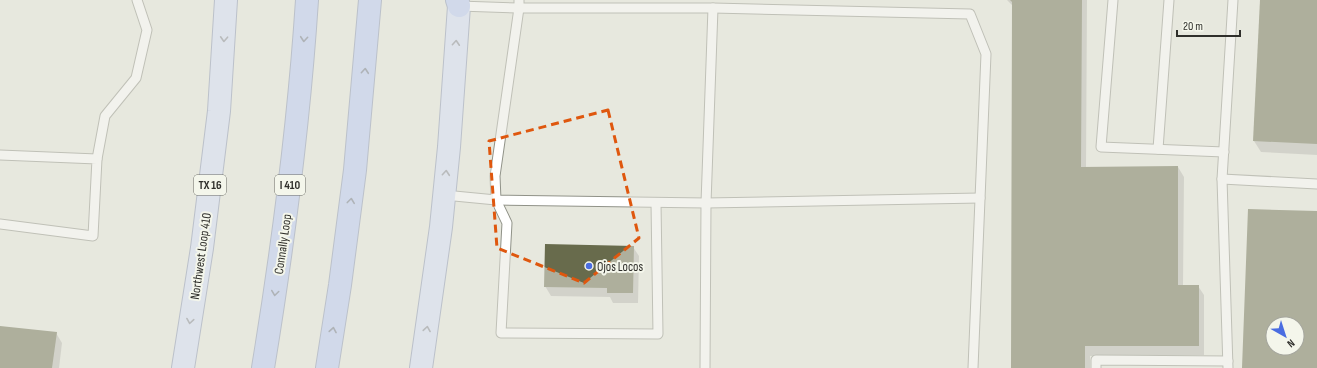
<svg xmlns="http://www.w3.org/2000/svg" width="1317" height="368" font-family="'Sofia Sans Condensed',sans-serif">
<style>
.shadow{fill:#0003}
.building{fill:#686b4c;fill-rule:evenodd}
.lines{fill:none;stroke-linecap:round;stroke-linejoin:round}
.lane-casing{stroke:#909288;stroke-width:11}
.primary-casing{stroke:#8692b1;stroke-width:24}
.highway-casing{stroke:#8692b1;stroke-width:24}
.lane{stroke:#fff;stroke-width:9}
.primary{stroke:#d3defb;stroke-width:22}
.highway{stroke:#b5c8f9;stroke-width:22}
.oneway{stroke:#818693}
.oneway2{stroke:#6b7488}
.marked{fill:none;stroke:#df570e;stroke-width:3;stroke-dasharray:8 5;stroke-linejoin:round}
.poi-dot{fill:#4a6de1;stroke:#f4f6eb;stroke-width:1.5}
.labels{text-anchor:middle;stroke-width:4;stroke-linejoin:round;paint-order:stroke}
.shield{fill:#f4f6eb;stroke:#6a6b65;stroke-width:1}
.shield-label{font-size:12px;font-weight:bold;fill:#2f2f2b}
.street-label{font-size:13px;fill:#2f2f2b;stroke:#f4f6eb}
.poi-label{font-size:13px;fill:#2f2f2b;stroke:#f4f6eb;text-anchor:start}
</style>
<rect width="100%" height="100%" fill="#e7e8de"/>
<g class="shadow">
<path d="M1007 0H1087L1086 168 1178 167 1184 177 1183 286H1198L1204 295V355L1090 356V368H1012L1013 6Z"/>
<path d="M1261 0H1317V155L1261 152 1254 141Z"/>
<path d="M633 247 639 256 638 303H613L610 297 551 296 545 286Z"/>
<path d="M0 327 56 333 62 343 59 368H0Z"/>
</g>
<g class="building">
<path d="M1010 0H1082L1081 167 1178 166V285H1199V346H1085V368H1011L1012 2Z"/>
<path d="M1260 0H1317V144L1253 141Z"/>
<path d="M1248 209 1317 211V368H1242ZM1273 324H1297V348H1273Z"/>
<path d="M545 244 634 246 633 293H607V288L544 287Z"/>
<path d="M0 326 57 332 52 368H0Z"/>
</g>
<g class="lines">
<defs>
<g id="lane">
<path d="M519 0V8L495 176 496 200 507 223 501 333 658 334 656 203"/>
<path d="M1113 0 1101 147 1224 152"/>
<path d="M459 6 519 8H713L706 203 705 368"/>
<path d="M713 8 970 14 986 54 973 368"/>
<path d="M1158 149 1169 0"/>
<path d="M0 155 97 159 93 236 0 224"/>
<path d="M97 159 105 116 136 78 147 30 137 0"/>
<path d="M1222 179 1317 184"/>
<path d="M444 195 496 200 706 203 980 198"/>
<path d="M1096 368V360L1228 361"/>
<path d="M1228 368 1222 179 1233 0"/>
</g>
<g id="primary">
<path d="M183 368 202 248 219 111 226 0"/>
<path d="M421 368 441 227 449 147 459 6"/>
</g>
<g id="highway">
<path d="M457 0 459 6"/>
<path d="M263 368C283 246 299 123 307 0"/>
<path d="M327 368 340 285 355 170 370 0"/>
</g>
</defs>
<use href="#lane" class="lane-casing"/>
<use href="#primary" class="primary-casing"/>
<use href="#highway" class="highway-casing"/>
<use href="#lane" class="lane"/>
<use href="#primary" class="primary"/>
<use href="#highway" class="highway"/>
</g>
<defs><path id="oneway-chevron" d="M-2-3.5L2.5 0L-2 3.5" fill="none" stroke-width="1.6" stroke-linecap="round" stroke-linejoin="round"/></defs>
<g class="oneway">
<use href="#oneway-chevron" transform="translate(224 39) rotate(93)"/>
<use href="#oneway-chevron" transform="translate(456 43) rotate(-86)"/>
<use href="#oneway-chevron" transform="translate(446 173) rotate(-85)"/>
<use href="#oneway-chevron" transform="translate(190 321) rotate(99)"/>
<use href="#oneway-chevron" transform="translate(427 329) rotate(-81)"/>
</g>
<g class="oneway2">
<use href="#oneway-chevron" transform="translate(304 39) rotate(95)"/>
<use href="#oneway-chevron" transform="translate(365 71) rotate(-85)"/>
<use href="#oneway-chevron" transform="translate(351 201) rotate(-83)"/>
<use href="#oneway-chevron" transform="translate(275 293) rotate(98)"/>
<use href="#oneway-chevron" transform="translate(333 330) rotate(-80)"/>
</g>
<path d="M0 0H1317V368H0ZM608 110 639 238 584 283 497 248 489 141Z" fill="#e7e8de" fill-opacity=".55" fill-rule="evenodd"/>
<path class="marked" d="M608 110 639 238 584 283 497 248 489 141Z"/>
<circle class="poi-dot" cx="589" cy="266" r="4"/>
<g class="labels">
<g class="shield">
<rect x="194" y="175" width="32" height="20" rx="3"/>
<rect x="275" y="175" width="30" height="20" rx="3"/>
</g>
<g class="shield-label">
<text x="210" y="189">TX 16</text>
<text x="290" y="189">I 410</text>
</g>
<g class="street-label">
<text transform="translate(282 244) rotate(-82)" y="5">Connally Loop</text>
<text transform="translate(200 256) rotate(-82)" y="5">Northwest Loop 410</text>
</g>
<g class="poi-label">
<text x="597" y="271">Ojos Locos</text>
</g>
</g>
<g transform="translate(1285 336) rotate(141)"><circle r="19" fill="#f4f6eb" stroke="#a5a69e"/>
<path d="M0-3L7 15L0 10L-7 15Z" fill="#4a6de1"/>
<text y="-6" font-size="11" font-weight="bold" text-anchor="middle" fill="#2f2f2b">N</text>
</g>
<path d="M1177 30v6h63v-6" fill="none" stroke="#2f2f2b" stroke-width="2"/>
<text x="1183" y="30" font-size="12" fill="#2f2f2b" stroke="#f4f6eb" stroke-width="3" paint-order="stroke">20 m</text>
</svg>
